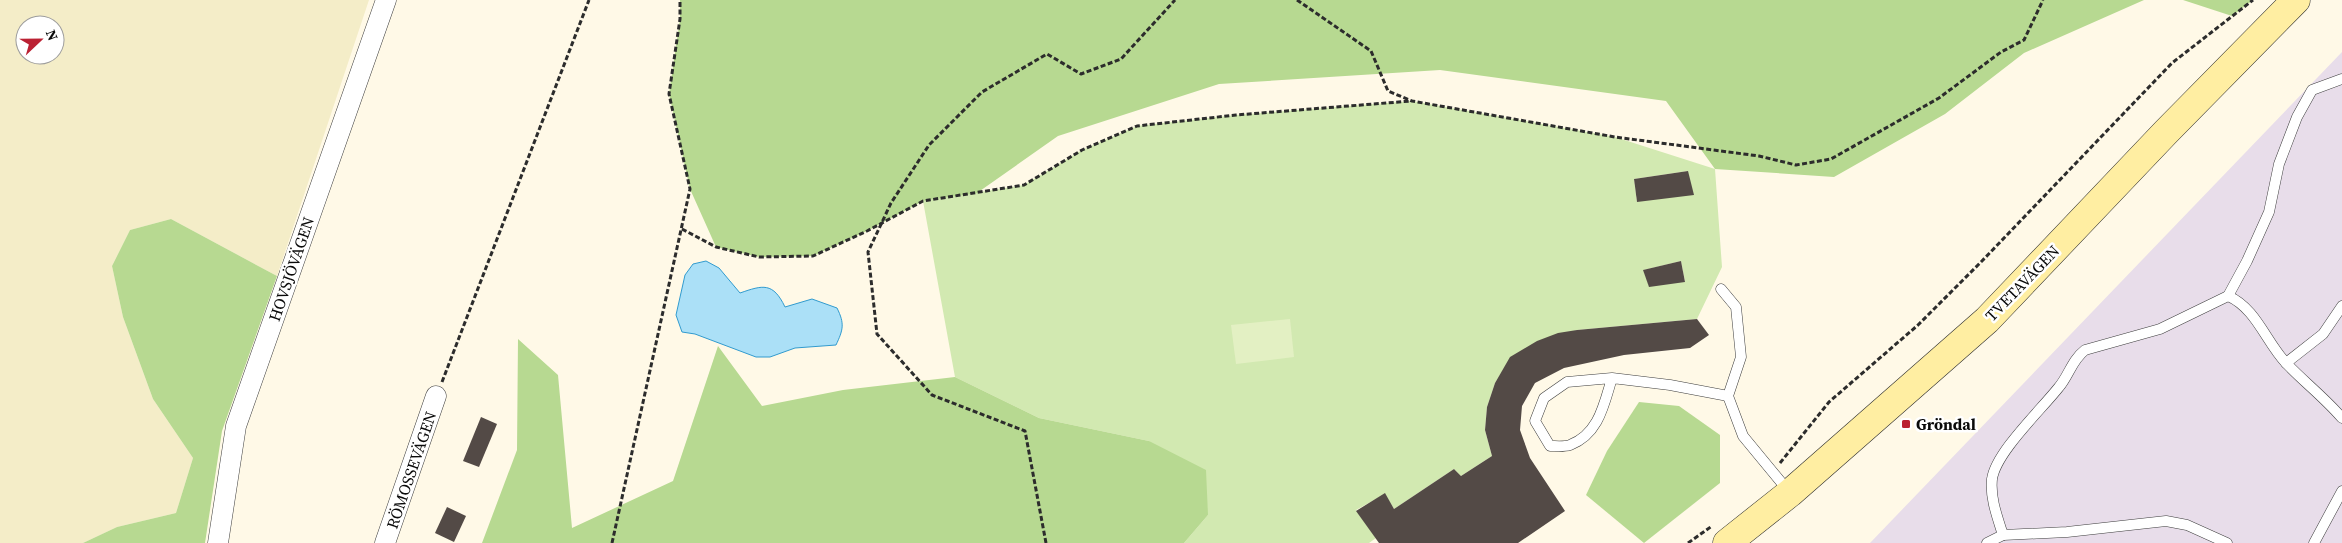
<svg xmlns="http://www.w3.org/2000/svg" width="2342" height="543" font-family="'Source Serif 4',serif">
<style>
.industrial{fill:#e8ddea}
.farmland{fill:#f4edc8;fill-rule:evenodd}
.green{fill:#d2e9b1;fill-rule:evenodd}
.forest{fill:#b7d991}
.pitch{fill:#e3f0c3}
.water{fill:#abe0f7;stroke:#319bcf}
.building{fill:#534a46}
.lines{fill:none;stroke-linecap:round;stroke-linejoin:round}
.lane-casing{stroke:#3d3d3d;stroke-width:11}
.street-casing{stroke:#3d3d3d;stroke-width:21}
.secondary-casing{stroke:#2c2c2c;stroke-width:29}
.path{stroke:#2c2c2c;stroke-width:3;stroke-dasharray:5 2.5;stroke-linecap:butt}
.lane{stroke:#fff;stroke-width:10}
.street{stroke:#fff;stroke-width:20}
.secondary{stroke:#ffeea2;stroke-width:28}
.poi-dot{fill:#bb2133;stroke:#fff;stroke-width:2}
.labels{text-anchor:middle;stroke-width:5;stroke-linejoin:round;paint-order:stroke}
.street-label{font-size:16px;fill:#0a0a0a;stroke:#fff}
.poi-label{font-size:16px;font-weight:bold;fill:#0a0a0a;stroke:#fff;text-anchor:start}
</style>
<rect width="100%" height="100%" fill="#fff9e7"/>
<path class="industrial" d="M2342 52V543H1870Z"/>
<path class="farmland" d="M0 0H369L277 276 171 219 130 230 112 266 123 317 153 399 193 458 176 513 117 527 83 543H0ZM25 25H55V55H25Z"/>
<path class="green" d="M1412 101 1615 137 1715 169 1722 267 1697 319 1577 330 1511 357 1495 383 1487 407 1485 430 1492 456 1461 476 1454 469 1394 509 1385 494 1356 510 1376 538 1369 543H1184L1208 515 1149 441 1039 418 955 377 923 201 1024 185 1082 150 1137 126 1236 115ZM1688 171 1637 202 1634 179ZM1681 261 1685 281 1649 286 1644 270Z"/>
<g class="forest">
<path d="M680 0H2144L2024 53 1945 114 1834 177 1715 169 1666 101 1440 70 1219 84 1058 136 977 193 923 201 867 231 813 256 759 257 716 247 690 189 669 94 680 19Z"/>
<path d="M2183 0H2253L2232 16Z"/>
<path d="M171 219 277 276 222 431 205 543H83L117 527 176 513 193 458 153 399 123 317 112 266 130 230Z"/>
<path d="M518 339 558 375 572 528 673 481 718 346 762 406 843 390 955 377 1039 418 1149 441 1206 470 1208 515 1184 543H482L517 450Z"/>
<path d="M1639 402 1679 406 1720 435V483L1644 543 1586 495 1607 451Z"/>
</g>
<path class="pitch" d="M1290 319 1294 357 1236 364 1231 325Z"/>
<path class="water" d="M706 261 719 268 740 293C763 285 773 282 785 307L812 299 837 308C845 324 843 330 836 345L795 348 770 357H756L695 334 682 332 676 315 685 275 693 264Z"/>
<g class="building">
<path d="M1688 171 1694 195 1637 202 1634 179Z"/>
<path d="M1681 261 1685 282 1649 287 1643 270Z"/>
<path d="M1697 319 1709 335 1690 348 1624 355 1564 368 1535 383 1522 406 1520 430 1530 458 1565 511 1518 543H1379L1356 511 1385 493 1394 509 1454 469 1461 476 1492 456 1485 430 1487 407 1495 383 1510 357 1537 341 1558 333 1577 330Z"/>
<path d="M481 417 497 424 479 467 463 461Z"/>
<path d="M447 507 466 516 454 542 435 533Z"/>
</g>
<g class="lines">
<defs>
<g id="lane">
<path d="M1721 289 1736 307 1741 357 1728 396 1743 436 1790 493"/>
<path d="M2228 296 2247 261 2269 212 2279 164 2297 117 2312 90 2342 79"/>
<path d="M2286 363 2323 334 2342 306"/>
<path d="M1612 378C1604 404 1599 434 1570 445 1564 447 1556 446 1550 446L1535 421 1544 398 1567 382 1612 378 1670 385 1728 396"/>
<path d="M1987 543 2003 535"/>
<path d="M2227 543 2187 525 2166 521 2067 532 2003 535C1997 516 1990 498 1992 479 1996 452 2041 410 2059 387 2069 375 2072 360 2085 350L2160 329 2228 296C2256 308 2266 342 2286 363 2304 382 2325 398 2342 418"/>
<path d="M2314 543 2342 491"/>
</g>
<g id="street">
<path d="M218 543 236 426 386 0"/>
<path d="M385 543 436 396"/>
</g>
<path id="secondary" d="M1727 543 1790 493 1987 320 2166 132 2296 0"/>
</defs>
<use href="#lane" class="lane-casing"/>
<use href="#street" class="street-casing"/>
<use href="#secondary" class="secondary-casing"/>
<g class="path">
<path d="M1297 0 1371 51 1388 91 1412 101 1615 137 1759 156 1796 165 1831 159 1939 98 2001 52 2024 40 2043 0"/>
<path d="M682 229 716 247 759 257 813 256 867 231 923 201 1024 185 1082 150 1137 126 1236 115 1411 101"/>
<path d="M442 382 589 0"/>
<path d="M1780 463 1829 402 1918 325 1981 262 2172 63 2253 0"/>
<path d="M612 543 690 189 669 94 680 19V0"/>
<path d="M1046 543 1025 431 932 395 877 334 868 252 891 203 929 145 982 92 1047 54 1081 74 1121 59 1175 0"/>
<path d="M1688 543 1712 526"/>
</g>
<use href="#lane" class="lane"/>
<use href="#street" class="street"/>
<use href="#secondary" class="secondary"/>
</g>
<rect class="poi-dot" x="1901" y="419" width="10" height="10" rx="2.5"/>
<g class="labels">
<g class="street-label">
<text transform="translate(291 269) rotate(-71)" y="6">HOVSJÖVÄGEN</text>
<text transform="translate(2022 283) rotate(-46)" y="6">TVETAVÄGEN</text>
<text transform="translate(411 470) rotate(-71)" y="6">RÖMOSSEVÄGEN</text>
</g>
<g class="poi-label">
<text x="1916" y="430">Gröndal</text>
</g>
</g>
<g transform="translate(40 40) rotate(68)"><circle r="24" fill="#ffffff" stroke="#9d9d9d"/>
<path d="M0-4L9 19L0 12L-9 19Z" fill="#bb2133"/>
<text y="-8" font-size="14" font-weight="bold" text-anchor="middle" fill="#0a0a0a">N</text>
</g>
</svg>
